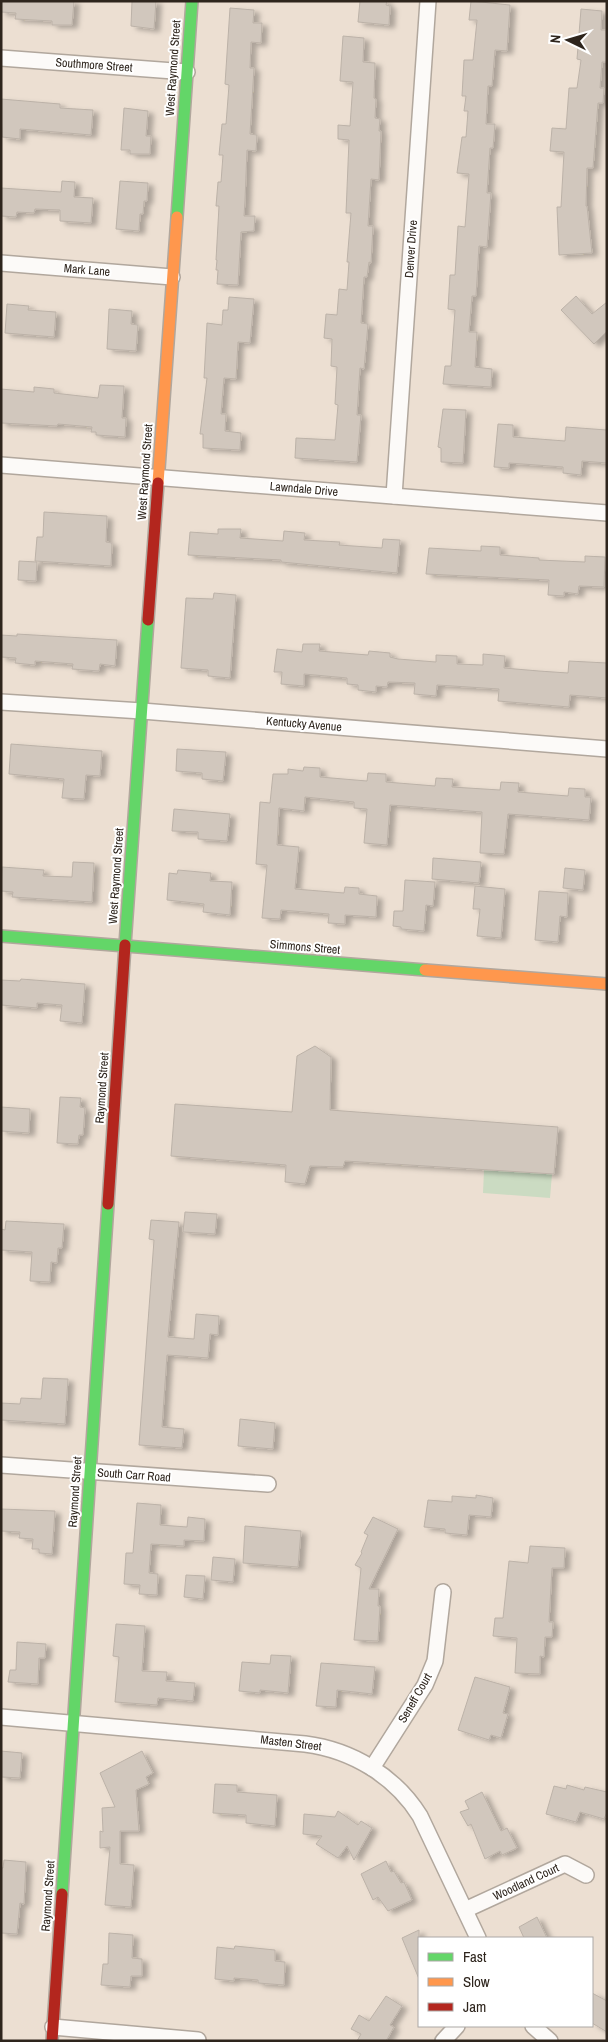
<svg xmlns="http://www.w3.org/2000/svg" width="608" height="2042" font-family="'Archivo Narrow',sans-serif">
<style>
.green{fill:#cbdbc2}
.building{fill:#d1c7bd;stroke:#bcb2a8;filter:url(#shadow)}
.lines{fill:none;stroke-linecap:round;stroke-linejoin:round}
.street-casing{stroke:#b1a79d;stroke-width:18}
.fast-casing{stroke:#b1a79d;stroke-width:14}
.slow-casing{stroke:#b1a79d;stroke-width:14}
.jam-casing{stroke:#b1a79d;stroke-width:14}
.street{stroke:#fcfaf8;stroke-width:15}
.fast{stroke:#63d668;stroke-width:11}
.slow{stroke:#ff974d;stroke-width:11}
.jam{stroke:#b3261e;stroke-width:11}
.labels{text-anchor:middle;stroke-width:4;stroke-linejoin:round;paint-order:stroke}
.street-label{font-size:12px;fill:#2e251d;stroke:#fff}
</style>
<defs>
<filter id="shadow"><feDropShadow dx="5.5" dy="3" stdDeviation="2.5" flood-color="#0004"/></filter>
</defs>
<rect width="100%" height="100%" fill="#ecdfd2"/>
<path class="green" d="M484 1170 552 1174 550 1198 483 1193Z"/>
<g class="building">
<path d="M1 1H74L72 25H52V21L15 19 16 13 1 12Z"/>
<path d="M132 1H156L154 29 131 26Z"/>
<path d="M360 1H387L386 5 390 6 389 25 358 22Z"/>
<path d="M471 1 510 5 507 51 495 50 492 86H488L486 124H495L493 148H490L487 193H491L487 247 479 246 476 296H472L469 332H477L475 367 492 369 491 387 443 384 445 366H451L455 310 448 309 450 275H455L458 226 465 227 469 174 457 173 462 137H466L468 111H464L466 96H462L464 60H473L477 20H469Z"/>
<path d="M230 8 254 10 253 23H262L261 43 251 42 250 68H254L250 134 257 135 256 151 247 150 245 200 244 216H255L254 231 241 232 238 285 217 284 218 270H216L217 260H216L219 206H216L218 182H221L223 155H219L222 124H226L229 85 225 84Z"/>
<path d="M581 9 602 11 601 30H606L607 62H602L600 88H604L603 103H598L593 168H587L586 206H587L592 253 559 255 557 207H561L564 152 550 151 552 128 566 129 569 88H577L581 60 577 59Z"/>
<path d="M343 36 364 38 363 62 375 63 374 98 376 99 375 118 380 119 379 131H381L379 180 371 179 368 226H373L371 263 369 262 367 277H364L361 323 368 324 364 369 360 368 357 415H361L357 462 295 458 296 438 335 440 338 405 335 404 337 367 331 366 332 339 324 338 326 314 337 315 339 289 347 290 349 262H347L351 213H346L349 140 338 139V125L350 126 353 82 340 81Z"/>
<path d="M1 99 60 104V108L93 110 91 135 20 129V139L2 137Z"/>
<path d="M124 108 148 111 146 136H151L150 154H130V150H121Z"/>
<path d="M62 181 75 182 74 197 93 198 91 223 60 221V210L35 209 34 213 17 212 16 217 1 216V188L61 192Z"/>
<path d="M120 181 148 183 147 201H144L143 214H140L139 231 116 229Z"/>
<path d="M576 296 592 314 607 302V331L594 344 561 310Z"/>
<path d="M229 297 254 299 250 343 238 342 236 379 224 378 221 414H226L225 431 241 433 240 450 203 448V434H200L207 378H204L207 323 222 325 223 310H228Z"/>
<path d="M7 304 29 306 28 310 56 312 54 337 5 333Z"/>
<path d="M109 309 132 311 131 324 138 325 136 351 107 349Z"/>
<path d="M100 385 124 386 122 418H126L125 437 96 435V432H91L92 427 58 424 57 426 1 423V389L34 392V387L54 389V393L98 398Z"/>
<path d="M443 409 466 410 463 463 441 462V448L438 447Z"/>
<path d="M498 424 513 425V437L565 441 566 427 607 430V463L582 461 581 475 563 473V467L509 463V468L494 467Z"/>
<path d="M44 512 107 516 106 542 112 543 111 566 35 561 37 537H43Z"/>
<path d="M218 529H241L240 538 283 541 284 531 305 533 304 540 340 542 339 545 382 548 383 539 400 540 397 573 281 562V560L188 555 190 532 218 534Z"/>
<path d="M481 546 500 547V555L539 558V560L585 562V556L605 557 604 587 579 586 578 594 564 592V596L548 595 549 580 426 574 429 548 481 551Z"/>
<path d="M19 561 37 562 36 581 18 580Z"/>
<path d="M214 593 236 595 230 678 208 676V670L181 668 186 598 213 599Z"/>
<path d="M17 634 117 640 115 666 100 664 99 671 72 669 73 664 35 661V665L15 663 16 658 1 657V635L17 636Z"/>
<path d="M303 644H320L319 651 368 655 369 651 390 653V657L398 659 436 662V655L457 656V664L483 665V654L505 656 504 668 539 671 568 673 569 661 607 663V698L570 695 569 707 498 701 499 689 437 685 436 696 414 694 415 683 388 682 387 687 376 686V692L358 690V685L347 684V678L304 674V686L281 684 282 672H274L277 649 302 652Z"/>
<path d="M11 744 102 751 100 776 86 775 84 799 62 798 64 779 9 774Z"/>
<path d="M177 749 226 752 223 781 202 779V773L176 771Z"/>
<path d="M304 767 320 768V777L367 781 368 773 386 774V782L435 786 436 778 453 779 452 787 500 790 501 782 519 783 518 792 568 796 569 788 585 789V797H591L589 820 508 814 504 854 480 853 482 812 390 805 387 845 364 843 367 809 354 808V802L305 797 304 811 279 808 277 845 299 847 295 889 344 893 345 887 359 888V894L377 896 376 917 345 915V924L328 923 329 914 281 910 280 919 262 918 267 865 256 864 260 802 270 803 273 774H288V769L303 771Z"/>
<path d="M174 809 230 814 227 841 198 839V832L172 831Z"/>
<path d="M433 858 481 862 479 883 432 879Z"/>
<path d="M73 862 94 863 92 902 12 897 13 892 1 891 2 867 44 870 43 876 72 877Z"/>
<path d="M565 868 585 870 583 890 563 888Z"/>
<path d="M178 870 211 873 210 881 232 882 230 915 203 912 204 904 167 900 169 873 177 874Z"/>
<path d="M405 880 435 882 433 906 426 905 424 931 401 929V927L393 926 394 911H403Z"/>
<path d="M475 886 505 889 501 938 477 936 480 909H473Z"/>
<path d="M539 891 568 893 567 917 560 916 558 942 535 940Z"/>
<path d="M21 979 85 984 82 1023 60 1021 62 1005 37 1003V1008L1 1005V980L20 981Z"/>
<path d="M315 1046 331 1057 330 1110 558 1127 554 1174 345 1161 343 1167 310 1166 305 1184 285 1182 286 1165 171 1156 175 1104 292 1112 297 1056Z"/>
<path d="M60 1097 81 1098 80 1107 85 1108 83 1135H79L78 1144 57 1143Z"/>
<path d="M1 1107 30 1109 29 1133 1 1131Z"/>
<path d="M185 1212 217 1214 215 1234 183 1232Z"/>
<path d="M151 1220 179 1222 168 1337 194 1339 196 1314 219 1316 218 1335 210 1334 208 1358 167 1355 162 1427 184 1429 182 1448 139 1445 154 1240 149 1239Z"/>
<path d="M6 1221 64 1224 62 1248H58L57 1263 51 1262 50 1282 30 1281 32 1252 1 1250V1229L5 1230Z"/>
<path d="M43 1378 68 1379 65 1424 1 1420V1403L20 1404 21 1398 41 1399Z"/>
<path d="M240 1419 275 1423 273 1449 238 1446Z"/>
<path d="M476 1495 493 1498 491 1517 469 1515 467 1535 445 1533V1529L424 1527 428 1500 452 1502V1496L476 1498Z"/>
<path d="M137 1503 161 1505 160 1525 187 1527 188 1517 205 1519 204 1541 184 1540V1546L151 1544 149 1573 158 1574 157 1595 139 1594 140 1585 124 1584 126 1553H133Z"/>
<path d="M1 1509 55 1511 52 1554 39 1553V1549H32L33 1539 19 1538 20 1532 1 1531Z"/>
<path d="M373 1517 398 1529 369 1589H379L378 1606H380L378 1641 354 1640 361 1568 355 1565 362 1553 361 1552 368 1535 364 1533Z"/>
<path d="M245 1526 301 1531 298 1567 243 1563Z"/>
<path d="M530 1546 565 1548 564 1568H552L549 1622H553L552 1637H545L544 1657 540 1656V1674L515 1673 517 1638 493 1636 495 1618H503L509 1561 528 1563Z"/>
<path d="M213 1557 235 1559 233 1582 211 1580Z"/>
<path d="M186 1575 205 1576 203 1599 184 1597Z"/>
<path d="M116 1624 145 1626 142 1671 167 1672 166 1681 195 1683 193 1701 158 1698 157 1705 115 1702 119 1657 113 1656Z"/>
<path d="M17 1642 46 1644 45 1658H39L38 1684 8 1682 10 1670H16Z"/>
<path d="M271 1655 291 1656 288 1693 260 1690V1693L239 1691 242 1662 270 1664Z"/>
<path d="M321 1663 375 1667 372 1694 337 1690 336 1707 316 1706Z"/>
<path d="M475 1677 510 1687 503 1713 508 1714 501 1738 491 1735 489 1740 458 1730Z"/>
<path d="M1 1751 22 1753 20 1778 1 1777Z"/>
<path d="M142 1751 153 1773 146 1777 149 1784 136 1790 139 1831H120V1864L134 1865 131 1907 105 1905 110 1847 100 1848V1831L103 1832 102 1808 115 1807 100 1773Z"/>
<path d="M215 1784 237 1785V1792L277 1795 275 1826 246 1823V1815L213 1813Z"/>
<path d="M567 1785 584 1790 585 1787 607 1792V1812L604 1819 580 1812 576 1822 546 1814 554 1786 566 1789Z"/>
<path d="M482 1792 501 1831 507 1828 517 1848 502 1855 500 1851 485 1859 471 1824 468 1826 460 1812 469 1809 465 1801Z"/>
<path d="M338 1811 358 1825 361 1821 372 1828 354 1860 347 1846 338 1858 316 1844 322 1836 303 1834 304 1814 335 1817Z"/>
<path d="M4 1860 26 1862 24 1904 20 1903 17 1934 1 1933V1868H3Z"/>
<path d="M386 1861 391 1872 394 1871 401 1883 404 1882 412 1900 388 1911 378 1897 373 1900 361 1874Z"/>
<path d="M537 1917 547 1938H524L519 1927Z"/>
<path d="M419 1930V1979L402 1938Z"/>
<path d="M109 1933 133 1935 132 1958 142 1959V1976H131L130 1987 101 1985 103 1964H108Z"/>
<path d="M235 1946 275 1950V1961L285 1962 284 1985 258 1983V1980L234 1978V1981L215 1979 217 1947 234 1949Z"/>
<path d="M592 1993 607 2001V2032L592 2023Z"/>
<path d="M386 1996 402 2006 390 2025 394 2027 386 2041H357L361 2034 351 2029 359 2015 369 2021Z"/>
</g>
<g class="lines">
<defs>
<g id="street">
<path d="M1 58 187 72"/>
<path d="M1 263 172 277"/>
<path d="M1 465 607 513"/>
<path d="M394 496 428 1"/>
<path d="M1 702 142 711 607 749"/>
<path d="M1 1465 268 1484"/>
<path d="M1 1717 305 1744C352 1750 395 1776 420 1816L478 1938"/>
<path d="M372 1768 425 1685 435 1661 443 1592"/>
<path d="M465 1910 565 1864 586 1875"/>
<path d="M533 2026 550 2041"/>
<path d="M53 2027 198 2040"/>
<path d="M443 2041 457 2026"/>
</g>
<g id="fast">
<path d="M177 217 192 1"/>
<path d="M1 936 425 970"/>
<path d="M125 945 148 620"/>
<path d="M62 1894 108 1204"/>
</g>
<g id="slow">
<path d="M158 483 177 217"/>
<path d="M425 970 607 984"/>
</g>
<g id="jam">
<path d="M148 620 158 483"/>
<path d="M108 1204 125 945"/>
<path d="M52 2041 62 1894"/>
</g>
</defs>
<use href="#street" class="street-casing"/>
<use href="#fast" class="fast-casing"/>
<use href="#slow" class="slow-casing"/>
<use href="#jam" class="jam-casing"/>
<use href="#street" class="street"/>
<use href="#fast" class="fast"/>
<use href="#slow" class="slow"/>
<use href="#jam" class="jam"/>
</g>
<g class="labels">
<g class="street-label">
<text transform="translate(94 65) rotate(4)" y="4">Southmore Street</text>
<text transform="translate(173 68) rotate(-86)" y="4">West Raymond Street</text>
<text transform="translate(411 249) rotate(-86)" y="4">Denver Drive</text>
<text transform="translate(87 270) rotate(5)" y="4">Mark Lane</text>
<text transform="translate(145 472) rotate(-86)" y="4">West Raymond Street</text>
<text transform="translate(304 489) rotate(5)" y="4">Lawndale Drive</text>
<text transform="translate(304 724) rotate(5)" y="4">Kentucky Avenue</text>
<text transform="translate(116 876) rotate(-86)" y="4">West Raymond Street</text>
<text transform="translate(305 947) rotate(5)" y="4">Simmons Street</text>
<text transform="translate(102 1088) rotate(-86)" y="4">Raymond Street</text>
<text transform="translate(134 1475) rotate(4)" y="4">South Carr Road</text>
<text transform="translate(75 1492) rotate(-86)" y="4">Raymond Street</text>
<text transform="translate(415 1698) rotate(-60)" y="4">Seneff Court</text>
<text transform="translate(291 1743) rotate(7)" y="4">Masten Street</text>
<text transform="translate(526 1882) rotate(-25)" y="4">Woodland Court</text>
<text transform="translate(48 1896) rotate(-86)" y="4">Raymond Street</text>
</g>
</g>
<rect width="608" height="2042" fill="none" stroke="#2e251d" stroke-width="5"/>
<rect x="418" y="1937" width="175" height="90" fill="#ffffff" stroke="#aba8a5"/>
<rect x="428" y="1953" width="25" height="8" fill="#63d668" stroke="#aba8a5"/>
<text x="463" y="1962" font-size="15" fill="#2e251d">Fast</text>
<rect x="428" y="1978" width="25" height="8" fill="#ff974d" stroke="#aba8a5"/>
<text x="463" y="1987" font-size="15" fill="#2e251d">Slow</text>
<rect x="428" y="2003" width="25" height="8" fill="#b3261e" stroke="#aba8a5"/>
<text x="463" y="2012" font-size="15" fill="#2e251d">Jam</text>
<g transform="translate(568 40) rotate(275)" stroke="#ffffff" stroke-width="4" paint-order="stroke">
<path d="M0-4L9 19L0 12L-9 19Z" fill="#2e251d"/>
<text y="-8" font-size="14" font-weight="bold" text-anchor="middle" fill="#2e251d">N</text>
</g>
</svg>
